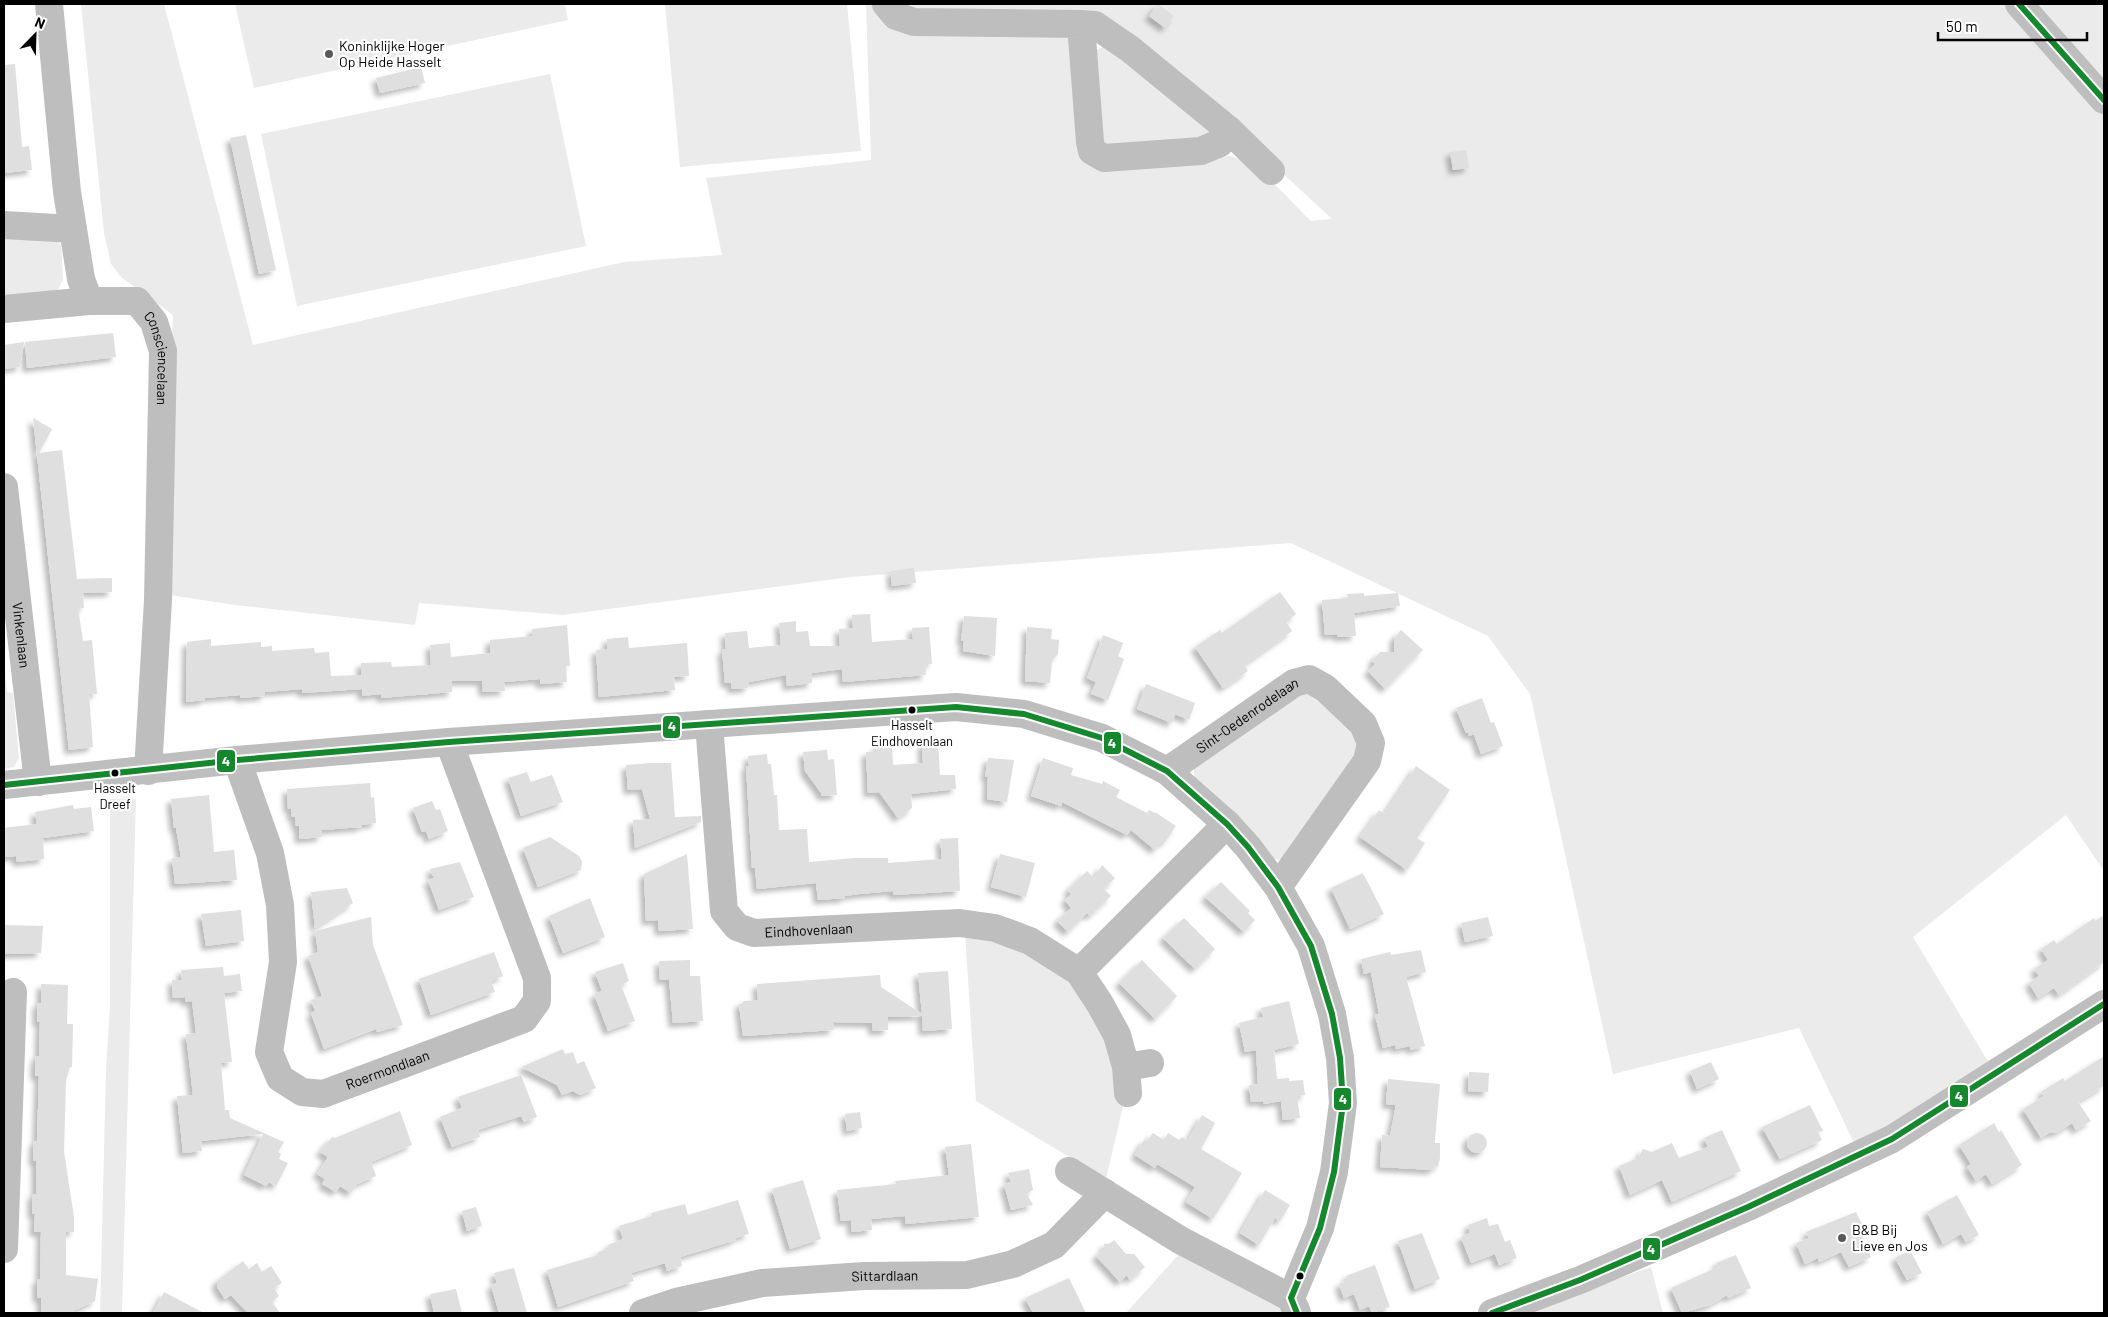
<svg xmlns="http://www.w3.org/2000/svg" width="2108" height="1317" font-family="Barlow,sans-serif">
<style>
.green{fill:#ebebeb}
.building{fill:#dfdfdf;filter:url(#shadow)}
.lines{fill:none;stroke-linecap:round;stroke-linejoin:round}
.minor{stroke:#bebebe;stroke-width:28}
.bus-1-casing{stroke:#fff;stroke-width:10}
.bus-1{stroke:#15882e;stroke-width:6}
.poi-dot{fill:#595959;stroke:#fff;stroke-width:2}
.bus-dot{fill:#000;stroke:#fff;stroke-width:2}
.labels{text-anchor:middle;stroke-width:4.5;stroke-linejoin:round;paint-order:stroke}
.bus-label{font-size:13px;fill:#000;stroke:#fff}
.poi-label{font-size:14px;fill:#000;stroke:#fff;text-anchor:start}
.street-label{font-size:14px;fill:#000;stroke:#fff}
.line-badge{stroke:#fff;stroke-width:2}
.badge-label{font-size:14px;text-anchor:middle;font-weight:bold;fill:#fff}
</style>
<defs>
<filter id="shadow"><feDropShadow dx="-4.5" dy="4.5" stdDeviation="2.5" flood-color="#0004"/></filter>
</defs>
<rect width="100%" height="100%" fill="#fff"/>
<g class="green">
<path d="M81 4H164L253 345 624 262 722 255 706 178 871 160 866 4H874C879 16 890 28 904 30 928 34 954 27 977 28 1009 30 1041 31 1073 31L1082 145 1094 162 1108 166 1229 156C1257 161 1290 201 1311 221L1332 219 1251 144 1169 72 1125 37 1094 18 1047 12 912 11 900 4H2104V871L2066 815 1913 937 1992 1068 1856 1147 1799 1028 1613 1074 1530 694 1488 636 1291 543 850 577 563 615 419 603 415 625 235 605 163 594 173 315 121 277 111 264 104 233Z"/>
<path d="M235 4H565L568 20 254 88Z"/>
<path d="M665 4H847L861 151 680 167Z"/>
<path d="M1105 46 1211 130 1207 140 1101 152 1096 50Z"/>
<path d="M550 74 586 246 297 306 261 134Z"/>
<path d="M4 231 55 238 61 245 63 279 57 292 4 303Z"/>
<path d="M4 660 7 692 13 693 19 758 14 767 4 769Z"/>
<path d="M1308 687 1365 742 1285 860 1271 859 1194 777V766Z"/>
<path d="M110 799H136L122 1313H100L106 1070 110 1006Z"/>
<path d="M965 933 1011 944 1071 981 1106 1037 1117 1097 1125 1098 1106 1179 976 1101Z"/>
<path d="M1181 1252 1286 1308 1288 1313H1126Z"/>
<path d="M1651 1267 1663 1313H1518Z"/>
</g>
<g class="building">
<path d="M1158 4 1174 16 1165 28 1149 16Z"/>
<path d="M15 64 22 147 29 146 32 170 4 173V65Z"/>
<path d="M421 67 425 83 380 93 376 78Z"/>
<path d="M246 135 276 270 259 274 230 138Z"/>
<path d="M1466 150 1469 168 1453 170 1450 152Z"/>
<path d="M113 333 116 357 27 368 25 342Z"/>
<path d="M24 342 20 367 4 369V345Z"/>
<path d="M33 418 52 429 39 453 62 450 77 579 112 578V592L83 593 84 608H78L83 641 92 640 97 694H89L93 747 69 750Z"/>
<path d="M914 568 916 583 892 586 891 571Z"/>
<path d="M1280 592 1296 614 1286 622 1292 631 1244 665 1248 671 1223 688 1195 647 1220 630 1222 633Z"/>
<path d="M1364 593V596L1398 593 1400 606 1354 613 1356 636 1338 637 1337 634 1325 635 1322 600 1348 598 1347 594Z"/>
<path d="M870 614 872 642 913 639 912 628 929 627 932 664H925L926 675 843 682 842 669 812 673V683L787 686 786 675 749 682 748 688 732 689 731 683H725L722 650 726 649 725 633 747 631 749 648 781 645 779 623 796 621V632L808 631 810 646H840L839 629 853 628 852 615Z"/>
<path d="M964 616 997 618 995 656 963 651 964 641H961Z"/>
<path d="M567 625 570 666H566L567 682 540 684V679L504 682 505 691 483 692 482 681H452V692L381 698V694L362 696V689L302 693V689L265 692V696L240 698V695L205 698V700L186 702 187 642 211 639V646L261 642V647L272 646V651L314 648 315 653 329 652 331 676 361 675V663L391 662 392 667 431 665 430 645 450 643 451 657 490 653V640L532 636V629Z"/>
<path d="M1027 627 1052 629 1051 639 1059 640 1058 654 1052 661 1050 683 1025 681Z"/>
<path d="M1401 630 1423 650 1385 689 1368 671 1375 664 1372 661 1380 652H1394V638Z"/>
<path d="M1103 635 1123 643 1118 656 1124 659 1108 700 1091 694 1096 682 1087 678Z"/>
<path d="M628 637 629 648 687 643 689 676 674 677 675 690 599 697 596 650 607 649V639Z"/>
<path d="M1146 684 1195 703 1189 720 1175 714 1172 723 1137 709Z"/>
<path d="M1482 698 1491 723 1494 722 1503 746 1481 754 1474 734 1469 736 1468 732 1466 733 1456 708Z"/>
<path d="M922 743H938L940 775H955L956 789 911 794 912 808 898 818 879 792 868 793 866 752 877 751 876 745 892 744 893 765 923 763Z"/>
<path d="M827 750 828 760 834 759 837 795 821 796V793L805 771 803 752Z"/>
<path d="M767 754 768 764H771L774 795H777L779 830 807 829 809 862 856 858H888V863L942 859 940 839 958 838 960 891 893 895V891L859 894 845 896V898L818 900 816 883 757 889 755 868H752L746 766H749L748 756Z"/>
<path d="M988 758 1014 760 1007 802 987 799 988 777H985Z"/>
<path d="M1043 758 1073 768 1071 775 1102 784 1103 781 1120 790 1116 797 1147 813 1149 810 1154 813 1155 812 1176 826 1164 843 1162 841 1155 850 1131 830 1127 835 1062 802 1061 806 1031 796Z"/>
<path d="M650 763H671L675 817 701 816V822L635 848 633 820 650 819 642 789 628 790 626 765Z"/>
<path d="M1416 766 1450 790 1417 838 1425 843 1407 870 1360 837 1379 810 1384 814Z"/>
<path d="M527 772 531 782 552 775 563 802 521 816 508 778Z"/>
<path d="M370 783 371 798 374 797 376 823 361 825 362 827 321 830 322 837 299 839V826H296L295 817H292L291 808 288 809 287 789Z"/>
<path d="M209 795 214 852 234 850 237 880 175 884 172 858 181 857 176 828H174L171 799Z"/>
<path d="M432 801 436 810 440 809 448 831 429 839 426 831 422 832 413 808Z"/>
<path d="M73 805 74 809 91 807 94 831 43 838 44 859 17 862 16 856 4 857V828L37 824 35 812Z"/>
<path d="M550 837 579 856 582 861 581 870 538 887 523 848Z"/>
<path d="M687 854 693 929 659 931 658 920 646 921 644 874Z"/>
<path d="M1000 854 1035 863 1026 897 991 887Z"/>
<path d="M460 862 474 897 439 910 428 880 434 878 430 869Z"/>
<path d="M1102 865 1115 878 1104 889 1111 896 1090 916 1087 913 1068 932 1057 921 1071 908 1065 900 1071 894 1068 890 1087 871 1094 878Z"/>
<path d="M1363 873 1384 914 1350 929 1331 888Z"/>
<path d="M1221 882 1250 911 1248 913 1255 920 1244 932 1205 897Z"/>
<path d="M347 888 353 903 315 928 311 892Z"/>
<path d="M590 898 605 937 563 953 549 916Z"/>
<path d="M241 910 244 941 206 946 201 914Z"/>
<path d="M2104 915V962L2059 995 2054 988 2038 998 2029 983 2039 976 2034 969 2048 960 2041 949 2054 940 2057 944 2094 918 2095 921Z"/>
<path d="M371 917 373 945 403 1025 377 1032 376 1029 324 1049 311 1013 315 1011 311 1000 322 996 308 956 318 952 315 931Z"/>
<path d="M1488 917 1493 936 1465 942 1461 923Z"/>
<path d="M1184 918 1215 949 1195 969 1163 938Z"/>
<path d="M4 925 43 926 41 953 4 954Z"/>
<path d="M1421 950 1426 972 1406 977 1425 1046 1411 1050 1410 1046 1396 1049 1395 1045 1383 1048 1375 1015 1379 1014 1371 972 1364 974 1361 959 1390 952 1391 955Z"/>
<path d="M494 952 503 976 491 981 495 992 431 1015 419 979Z"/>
<path d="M690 960V976H700L703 1021 673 1023 669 979 660 980 659 961Z"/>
<path d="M1142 960 1177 996 1155 1019 1119 983Z"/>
<path d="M623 963 629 981 621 985 635 1021 608 1031 594 994 602 991 595 972Z"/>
<path d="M223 967 224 976 240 974 242 991 224 993 232 1062 221 1063 225 1110H229L230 1118 284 1142 278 1152 281 1154 279 1159 288 1163 276 1186 269 1182 266 1186 244 1175 263 1134 201 1141 202 1151 183 1153 177 1096 193 1095 186 1034 196 1033 192 1001 185 1002V997L173 998 172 980H182L181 970Z"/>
<path d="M948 971 952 1029 923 1031 922 1016 888 1017V1030L873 1031 872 1023 833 1022 834 1030 743 1036 739 1004 743 1003V1001L758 1000 757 984 880 975 881 987 922 1014 918 973Z"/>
<path d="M41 984 68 985 67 1024H73L72 1067H70L66 1080 64 1152 74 1217V1232H66V1275L98 1279 95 1301 75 1310V1313H41V1298H37V1279H40L41 1232H34L35 1214H32V1194H36V1161H33L34 1141H37L39 1076H35V1066L36 1056H39L40 1022H37V1003H41Z"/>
<path d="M1289 1001 1299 1044 1274 1050 1277 1079 1289 1078V1081L1303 1080 1305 1095 1297 1096 1300 1118 1283 1120 1281 1101 1264 1104 1263 1101 1251 1102 1249 1085 1258 1084 1256 1050 1245 1052 1239 1023 1263 1017 1261 1008Z"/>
<path d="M563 1049 565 1054 573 1052 577 1064 584 1061 596 1088 580 1095 573 1091 562 1095 557 1085 521 1067Z"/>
<path d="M2104 1056V1086L2078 1102 2091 1121 2076 1130 2072 1123 2058 1132 2049 1133 2041 1138 2023 1109 2044 1096 2041 1092 2063 1078 2065 1081Z"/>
<path d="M1711 1062 1719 1079 1697 1089 1690 1071Z"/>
<path d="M1469 1072 1489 1073 1488 1092 1468 1091Z"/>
<path d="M521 1075 537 1117 524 1122 521 1116 478 1130 480 1137 452 1147 440 1117 462 1108 458 1097Z"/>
<path d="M1388 1079 1440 1084 1435 1139V1143H1440V1158L1438 1167 1434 1166 1433 1170 1380 1167 1382 1135 1390 1136 1396 1105 1386 1104Z"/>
<path d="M1810 1105 1823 1131 1818 1132 1822 1140 1780 1159 1762 1127Z"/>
<path d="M400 1111 412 1145 371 1162 376 1176 357 1184 351 1193 340 1186 336 1192 322 1184 325 1179 317 1174 328 1157 320 1152 332 1137 335 1138Z"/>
<path d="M860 1112 862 1128 847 1131 845 1114Z"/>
<path d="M1202 1115 1215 1123 1201 1149 1242 1173 1213 1219 1186 1202 1195 1187 1157 1164 1155 1168 1135 1155 1144 1140 1147 1141 1153 1133 1164 1140 1168 1133 1179 1140 1182 1137 1188 1140Z"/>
<path d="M1994 1123 1999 1132 2001 1130 2022 1165 1992 1184 1986 1174 1976 1181 1967 1167 1971 1164 1959 1145Z"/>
<path d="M1722 1130 1741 1171 1672 1202 1662 1180 1630 1195 1619 1166 1638 1158 1643 1149 1652 1152 1672 1143 1679 1158 1708 1147 1704 1138Z"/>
<circle cx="1477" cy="1143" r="10"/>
<path d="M971 1144 979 1217 906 1224 905 1216 871 1219 872 1230 852 1232 851 1220 841 1221 837 1190 896 1184 895 1181 949 1175 945 1147Z"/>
<path d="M1029 1169 1033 1190 1027 1194 1033 1205 1011 1210 1004 1184 1011 1182 1008 1173Z"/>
<path d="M803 1180 821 1239 790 1249 772 1189Z"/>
<path d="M1265 1190 1290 1205 1280 1221 1275 1218 1259 1245 1240 1233Z"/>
<path d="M1957 1195 1979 1235 1966 1242 1961 1234 1943 1244 1927 1212Z"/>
<path d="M738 1200 749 1234 735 1238 736 1240 680 1257 682 1266 667 1271 665 1263 631 1273 634 1281 558 1307 547 1270 598 1255V1252L609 1249 608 1245 623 1239 619 1226 652 1216 651 1213 685 1204 688 1215Z"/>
<path d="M476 1207 482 1226 467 1231 462 1211Z"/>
<path d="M1856 1212 1867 1234 1862 1236 1871 1257 1849 1267 1841 1252 1819 1262 1818 1258 1805 1264 1796 1243 1809 1238 1806 1232Z"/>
<path d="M1487 1218 1489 1226 1498 1224 1505 1242 1510 1240 1517 1258 1499 1265 1495 1254 1471 1263 1461 1237 1470 1233 1468 1225Z"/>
<path d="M1422 1233 1440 1279 1415 1289 1398 1241Z"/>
<path d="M1114 1240 1126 1254H1134L1145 1267 1130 1280 1127 1275 1120 1282 1096 1256 1104 1249V1244H1109Z"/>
<path d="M1910 1250 1922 1273 1907 1280 1895 1258Z"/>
<path d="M1736 1255 1751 1288 1728 1298 1727 1295 1710 1305 1682 1313 1671 1288 1718 1267 1716 1263Z"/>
<path d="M243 1261 249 1269 257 1263 262 1272 271 1266 282 1283 274 1288 279 1296 272 1302 280 1313H248L231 1295 225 1299 217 1287V1281Z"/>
<path d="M1375 1265 1390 1307 1372 1313 1369 1306 1360 1310 1354 1294 1344 1298 1339 1284 1348 1280 1346 1276Z"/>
<path d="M514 1268 527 1313H499L491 1285 497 1283 494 1273Z"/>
<path d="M1069 1278 1086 1313H1033L1025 1298Z"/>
<path d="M456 1289 462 1313H434L430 1294Z"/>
<path d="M164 1292 204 1313H153Z"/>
</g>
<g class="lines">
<g class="minor">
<path id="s1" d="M49 4 67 192 81 279 89 301H137L154 322 163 351 158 600 148 771"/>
<path d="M886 4 896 16 914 22 1081 24 1090 142 1092 151 1104 158 1201 151 1220 143 1229 130"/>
<path d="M2019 4 2104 100"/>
<path d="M1081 24 1095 25 1130 49 1229 130 1271 171"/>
<path d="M4 225 73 229"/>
<path d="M4 309 89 301"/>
<path id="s2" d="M4 487 38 782"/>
<path id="s3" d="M709 724 724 911 737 927 754 933 960 923 995 928 1030 941 1079 972 1100 1004 1117 1035 1126 1067 1128 1093"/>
<path id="s4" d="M237 760 270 853 280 905 283 962 269 1052 280 1078 302 1092 323 1094 524 1019 537 1001V978L449 742"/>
<path id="s5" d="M1167 771 1294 683 1309 679 1325 688 1363 724 1371 743 1367 761 1278 887"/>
<path d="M4 785 237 760 449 742 956 707 1024 714 1102 738 1167 771 1227 824 1248 847 1278 887 1311 946 1332 1014 1340 1058 1343 1103 1334 1172 1320 1228 1291 1298 1297 1313"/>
<path d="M1079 972 1227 824"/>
<path d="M1126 1067 1150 1063"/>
<path d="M1069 1171 1180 1240 1291 1298"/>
<path d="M4 1249 13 992"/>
<path id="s6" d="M643 1313 676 1302 762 1283 864 1276 967 1275 1013 1264 1054 1245 1105 1193"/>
<path d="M1492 1313 1580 1280 1748 1207 1892 1139 2104 1004"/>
</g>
<defs>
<g id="bus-1">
<path d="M2019 4 2104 100"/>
<path d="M4 785 237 760 449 742 956 707 1024 714 1102 738 1167 771 1227 824 1248 847 1278 887 1311 946 1332 1014 1340 1058 1343 1103 1334 1172 1320 1228 1291 1298 1297 1313"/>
<path d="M1492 1313 1580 1280 1748 1207 1892 1139 2104 1004"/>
</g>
</defs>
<use href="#bus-1" class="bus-1-casing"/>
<use href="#bus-1" class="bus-1"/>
</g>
<g class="poi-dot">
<circle cx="329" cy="54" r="5"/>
<circle cx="1842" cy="1238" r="5"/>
</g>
<g class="bus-dot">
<circle cx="912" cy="710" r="4.5"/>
<circle cx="115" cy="773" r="4.5"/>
<circle cx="1300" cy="1276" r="4.5"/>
</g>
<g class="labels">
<g class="bus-label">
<text x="912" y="730">Hasselt<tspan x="912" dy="16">Eindhovenlaan</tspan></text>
<text x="115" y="793">Hasselt<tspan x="115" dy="16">Dreef</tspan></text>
</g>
<g class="poi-label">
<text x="339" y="51">Koninklijke Hoger<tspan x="339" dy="16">Op Heide Hasselt</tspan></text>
<text x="1852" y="1235">B&amp;B Bij<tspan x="1852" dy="16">Lieve en Jos</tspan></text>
</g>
<g class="street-label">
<text dy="5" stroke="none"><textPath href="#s1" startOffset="412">Consciencelaan</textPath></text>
<text dy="5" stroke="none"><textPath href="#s2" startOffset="149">Vinkenlaan</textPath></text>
<text dy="5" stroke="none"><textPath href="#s5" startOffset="98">Sint-Oedenrodelaan</textPath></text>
<text dy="5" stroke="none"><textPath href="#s3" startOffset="281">Eindhovenlaan</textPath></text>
<text dy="5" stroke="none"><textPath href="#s4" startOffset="444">Roermondlaan</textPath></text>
<text dy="5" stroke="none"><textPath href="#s6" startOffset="246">Sittardlaan</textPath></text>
</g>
</g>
<g class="line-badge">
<rect x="662" y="715" width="19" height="24" rx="5" fill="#15882e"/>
<rect x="1103" y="731" width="19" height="24" rx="5" fill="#15882e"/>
<rect x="216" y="749" width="20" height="24" rx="5" fill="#15882e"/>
<rect x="1949" y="1084" width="20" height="24" rx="5" fill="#15882e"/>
<rect x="1333" y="1087" width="19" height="24" rx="5" fill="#15882e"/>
<rect x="1642" y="1237" width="19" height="24" rx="5" fill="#15882e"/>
</g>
<g class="badge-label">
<text x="672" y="731">4</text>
<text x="1112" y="748">4</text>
<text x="226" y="766">4</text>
<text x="1959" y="1101">4</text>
<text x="1343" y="1104">4</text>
<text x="1651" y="1254">4</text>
</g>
<rect width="2108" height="1317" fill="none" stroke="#000000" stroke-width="10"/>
<g transform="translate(35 35) rotate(23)" stroke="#ffffff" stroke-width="4" paint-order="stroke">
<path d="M0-4L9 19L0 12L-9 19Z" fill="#000000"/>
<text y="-8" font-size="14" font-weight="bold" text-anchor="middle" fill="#000000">N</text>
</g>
<path d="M1938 32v8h149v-8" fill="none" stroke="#000000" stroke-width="2.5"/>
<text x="1946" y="32" font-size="15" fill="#000000" stroke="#ffffff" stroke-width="4" paint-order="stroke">50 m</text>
</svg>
